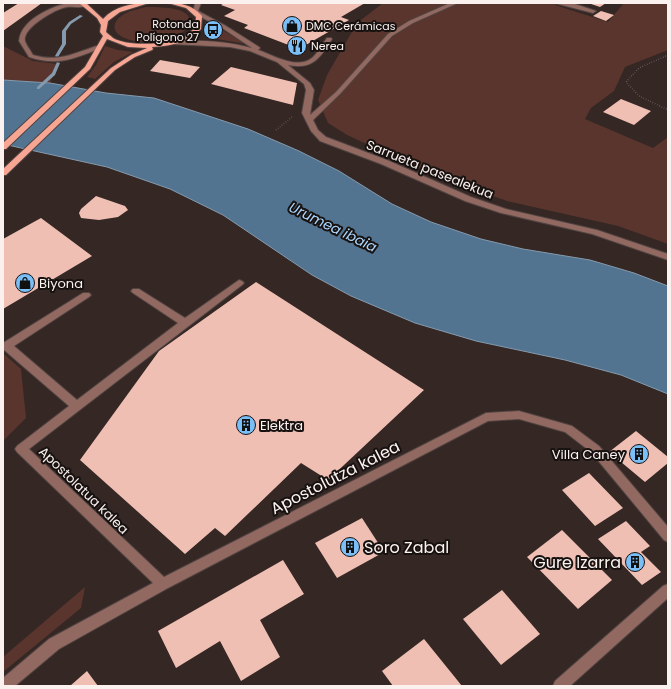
<svg xmlns="http://www.w3.org/2000/svg" width="671" height="689" font-family="Poppins,sans-serif">
<style>
.green{fill:#59352d}
.water{fill:#537490;stroke:#859aad}
.lines{fill:none;stroke-linecap:round;stroke-linejoin:round}
.stream{fill:#859aad;fill-rule:evenodd}
.building{fill:#f0bfb4}
.minor-casing{stroke:#504341;stroke-width:2}
.major-casing{stroke:#504341;stroke-width:2}
.path{stroke:#7f7371;stroke-width:1.5;stroke-dasharray:0.5 2;stroke-linecap:butt}
.minor{fill:#916960;fill-rule:evenodd}
.major{fill:#f7a693;fill-rule:evenodd}
.labels{text-anchor:middle;stroke-width:4;stroke-linejoin:round;paint-order:stroke}
.far-poi-label{font-size:11px;fill:#fbf2f0;stroke:#171210;text-anchor:start}
.street-label{font-size:13px;fill:#fbf2f0;stroke:#171210}
.poi-label{font-size:13px;fill:#fbf2f0;stroke:#171210;text-anchor:start}
.water-label{font-size:14px;font-style:italic;fill:#abd6fd;stroke:#171210}
.near-street-label{font-size:16px;fill:#fbf2f0;stroke:#171210}
.near-poi-label{font-size:16px;fill:#fbf2f0;stroke:#171210;text-anchor:start}
</style>
<rect width="100%" height="100%" fill="#342724"/>
<g class="green">
<path d="M383 3H557L555 5 608 22 624 3H668V50L625 67 614 91 591 108 585 119 653 148 668 137V244L618 226 507 201 436 176 347 135 328 123 318 100 327 75 357 23Z"/>
<path d="M146 7C156 7 195 6 189 24 187 31 178 35 172 37 158 41 141 44 127 39 110 33 111 21 126 13 132 10 139 9 146 7Z"/>
<path d="M222 30 246 44 217 39 220 31Z"/>
<path d="M3 46 33 61 58 64 50 83 3 80Z"/>
<path d="M105 46 118 50 133 52 114 62 95 79 87 77 96 65Z"/>
<path d="M3 353 21 369 26 418 3 441Z"/>
<path d="M85 587 81 608 3 672V657Z"/>
</g>
<path class="water" d="M3 80 50 83 106 93 154 98 248 129 299 151 339 171 392 204 431 222 481 239 523 249 590 260 634 273 668 286V394L621 375 565 360 476 341 415 323 351 296 312 275 223 215 170 189 107 167 3 144Z"/>
<g class="lines">
<g class="stream">
<path d="M80 15 83 16 71 24 66 31V44L58 57H56L55 56 62 44V31L69 22Z"/>
<path d="M57 62 60 63 55 75 39 89H37V87L52 73Z"/>
</g>
</g>
<g class="building">
<path d="M19 3H42L3 31V13Z"/>
<path d="M224 3H365L341 17 349 20 299 49 244 28 248 25 224 16 235 10 221 5Z"/>
<path d="M588 3H606L600 7Z"/>
<path d="M601 11 614 15 606 21 593 16Z"/>
<path d="M160 60 200 67 190 78 150 71Z"/>
<path d="M231 67 297 83 293 105 211 84Z"/>
<path d="M621 99 651 111 634 125 603 112Z"/>
<path d="M96 196 125 206 128 210 118 217 99 220 81 218 79 213 81 209Z"/>
<path d="M41 218 92 256 3 309V239Z"/>
<path d="M256 282 424 390 328 480 301 463 225 536 215 528 185 554 80 460 159 351Z"/>
<path d="M636 431 668 457V463L645 482 609 452Z"/>
<path d="M589 473 623 508 595 526 562 490Z"/>
<path d="M362 518 384 552 337 578 315 543Z"/>
<path d="M626 521 650 546 641 552 661 572 642 585 598 539Z"/>
<path d="M562 530 612 580 578 609 527 557Z"/>
<path d="M283 560 304 594 260 620 280 657 241 681 220 641 176 668 158 631Z"/>
<path d="M502 590 540 634 501 665 463 619Z"/>
<path d="M424 639 462 686H393L382 671Z"/>
<path d="M87 671 98 686H70Z"/>
</g>
<g class="lines">
<defs>
<g id="minor">
<path d="M67 3H85L88 5C82 9 74 6 67 7 55 9 22 28 25 41 26 45 31 51 33 55 60 63 76 52 100 45L102 46V48C74 58 59 67 29 57L19 41C21 20 49 8 67 3Z"/>
<path d="M195 3H201L198 11 226 26 259 47 260 48 258 50C273 55 297 70 312 58 318 53 322 44 327 38H331L332 39C320 58 313 70 288 65L310 83 314 90 310 115 336 92 388 34 409 21 450 3H458L413 23 392 36 340 94 313 120 318 130 326 137 387 160 471 197 506 209 597 230 668 254V260L592 234 501 213 465 201 381 164 320 141 311 131 302 113 306 90 304 84 277 62 250 51 230 47 171 44 170 43 173 41C200 40 226 41 252 48L222 28 193 13Z"/>
<path d="M554 3H572L596 11 593 13Z"/>
<path d="M239 280 242 281 244 283 242 285 29 449 164 577 486 413 519 411 572 426 599 446 668 527V542L664 540 591 452 565 432 519 419 488 421 168 588 59 649 15 686H3V678L49 639 153 583 17 452 15 449 17 446 69 406 3 349V343L83 293H89L91 295 89 297 14 346 77 400 178 323 133 293 131 291 133 289H139L185 318Z"/>
<path d="M668 584V598L570 686H553L555 681 663 586Z"/>
</g>
<path id="major" d="M79 3H86L103 19C115 6 132 3 149 3L120 12 108 21 106 32C108 34 111 36 113 38 128 47 170 45 185 36 188 34 191 31 195 28L196 17 186 8 168 3C182 3 192 5 202 16L201 29C188 43 170 46 152 47L153 49 152 50 135 57 115 70 6 175H3V169L111 68 131 55 147 48 128 47 107 39 90 69 6 149H3V143L85 67 103 36 100 32 101 25 97 18Z"/>
</defs>
<use href="#minor" class="minor-casing"/>
<use href="#major" class="major-casing"/>
<g class="path">
<path d="M668 55 639 68 626 82 639 96 668 110"/>
<path d="M276 130 292 117"/>
</g>
<use href="#minor" class="minor"/>
<use href="#major" class="major"/>
</g>
<defs>
<symbol id="shop-disc" viewBox="-11 -11 22 22"><circle r="9.5" fill="#7abff8" stroke="#171210"/><path d="M-5-2.5h2.3a2.7 3.5 0 0 1 5.4 0H5L5.5 6h-11ZM-1.5-2.5h3a1.5 2.3 0 0 0-3 0Z" fill="#111"/></symbol>
<symbol id="bus-disc" viewBox="-11 -11 22 22"><circle r="9.5" fill="#7abff8" stroke="#171210"/><path d="M-5-6H5V4H4V6H2V4H-2V6H-4V4H-5ZM-3.5-4V0h7V-4ZM-3.5 1.2v1.5H-2V1.2ZM2 1.2v1.5H3.5V1.2Z" fill="#111"/></symbol>
<symbol id="restaurant-disc" viewBox="-11 -11 22 22"><circle r="9.5" fill="#7abff8" stroke="#171210"/><path d="M-5-6h1v4h1v-4h1v4h1v-4h1v5L-1.5 .5V6h-2V.5L-5-1ZM5-6V6H3V1.5H1.5Q1.5-4 5-6Z" fill="#111"/></symbol>
<symbol id="building-disc" viewBox="-11 -11 22 22"><circle r="9.5" fill="#7abff8" stroke="#171210"/><path d="M-4-6H4V6H1V3H-1V6H-4ZM-2.5-4.3h1.7v1.8h-1.7ZM.8-4.3h1.7v1.8H.8ZM-2.5-1h1.7V.8h-1.7ZM.8-1h1.7V.8H.8Z" fill="#111"/></symbol>
</defs>
<g fill-rule="evenodd">
<use href="#shop-disc" x="281" y="15" width="22" height="22"/>
<use href="#bus-disc" x="202" y="19" width="22" height="22"/>
<use href="#restaurant-disc" x="286" y="35" width="22" height="22"/>
<use href="#shop-disc" x="14" y="272" width="22" height="22"/>
<use href="#building-disc" x="235" y="414" width="22" height="22"/>
<use href="#building-disc" x="628" y="443" width="22" height="22"/>
<use href="#building-disc" x="339" y="536" width="22" height="22"/>
<use href="#building-disc" x="624" y="551" width="22" height="22"/>
</g>
<g class="labels">
<g class="far-poi-label">
<text x="199" y="28" text-anchor="end">Rotonda<tspan x="199" dy="13">Polígono 27</tspan></text>
<text x="306" y="30">DMC Cerámicas</text>
<text x="311" y="50">Nerea</text>
</g>
<g class="street-label">
<text transform="translate(430 169) rotate(22)" y="5">Sarrueta pasealekua</text>
<text transform="translate(84 490) rotate(44)" y="5">Apostolatua kalea</text>
</g>
<g class="poi-label">
<text x="39" y="288">Biyona</text>
<text x="260" y="430">Elektra</text>
<text x="625" y="459" text-anchor="end">Villa Caney</text>
</g>
<g class="water-label">
<text transform="translate(333 227) rotate(26)" y="5">Urumea ibaia</text>
</g>
<g class="near-street-label">
<text transform="translate(335 477) rotate(-27)" y="6">Apostolutza kalea</text>
</g>
<g class="near-poi-label">
<text x="364" y="553">Soro Zabal</text>
<text x="621" y="568" text-anchor="end">Gure Izarra</text>
</g>
</g>
<rect width="671" height="689" fill="none" stroke="#fbf2f0" stroke-width="8"/>
</svg>
